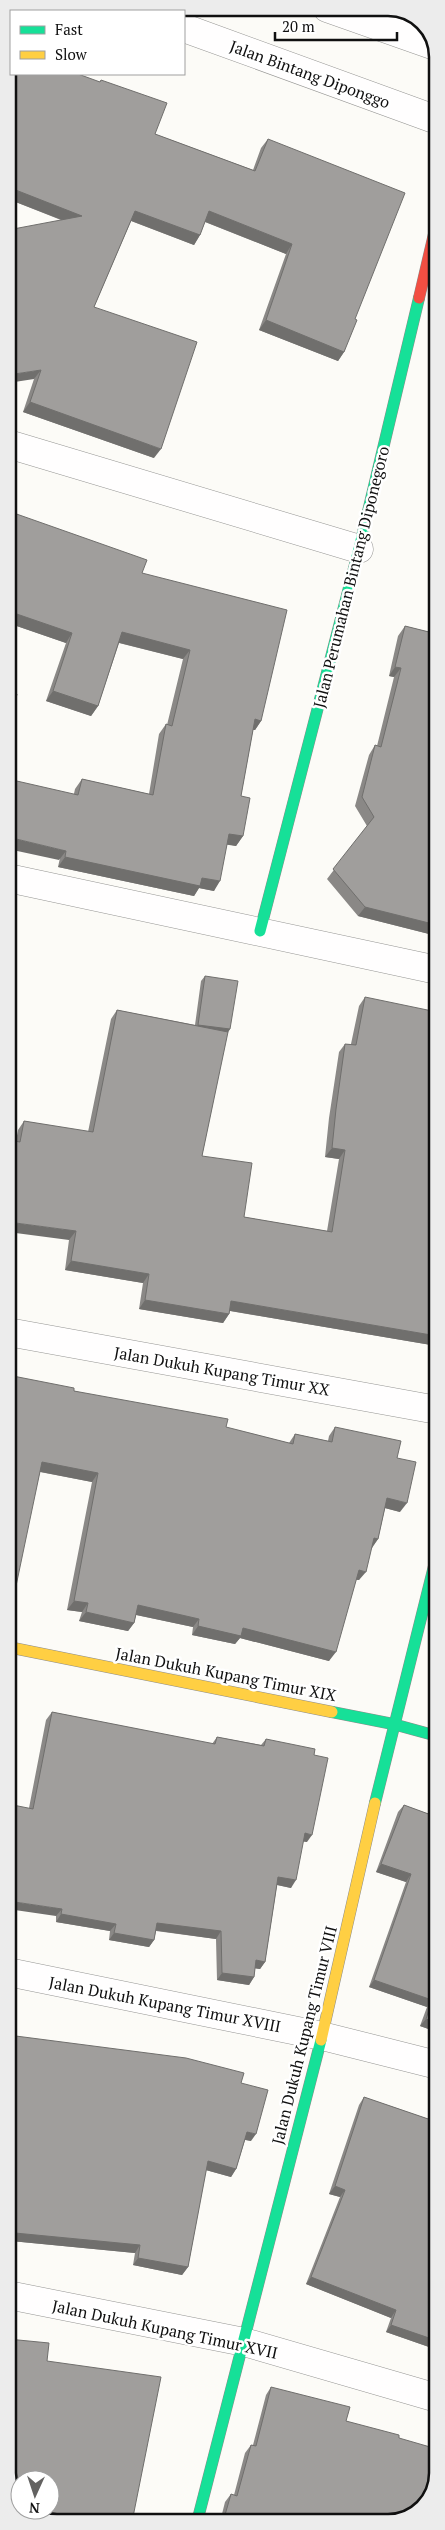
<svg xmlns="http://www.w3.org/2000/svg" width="445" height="2530" font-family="'PT Serif',serif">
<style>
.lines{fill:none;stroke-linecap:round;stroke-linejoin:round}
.street-casing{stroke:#969694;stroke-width:29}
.fast-casing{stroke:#8d8c8b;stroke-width:12}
.slow-casing{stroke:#8d8c8b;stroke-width:12}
.jam-casing{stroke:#8d8c8b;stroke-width:12}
.street{stroke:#fffefe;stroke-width:28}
.fast{stroke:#16e098;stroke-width:11}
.slow{stroke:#ffcf43;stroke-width:11}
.jam{stroke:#f24e42;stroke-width:11}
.wall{fill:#8a8886}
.shaded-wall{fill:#706f6d}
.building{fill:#a09e9c;stroke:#706f6d}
.labels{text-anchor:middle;stroke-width:5;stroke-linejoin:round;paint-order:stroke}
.street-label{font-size:16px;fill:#101010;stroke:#fff}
.rim{fill:none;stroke:#101010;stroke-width:2.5}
</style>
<rect width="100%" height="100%" fill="#fcfbf7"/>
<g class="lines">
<defs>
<g id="street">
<path d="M128 8 138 11"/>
<path d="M327 8 435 46"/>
<path d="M184 28 437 120"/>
<path d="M8 444 359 549"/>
<path d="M8 878 437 970"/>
<path d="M8 1332 437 1410"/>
<path d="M8 1972 322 2036 437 2065"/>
<path d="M8 2295 244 2342 437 2398"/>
</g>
<g id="fast">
<path d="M260 931 359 549 419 298"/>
<path d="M332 1712 393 1724 437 1736"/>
<path d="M375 1803 437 1554"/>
<path d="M197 2522 321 2040"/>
</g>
<g id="slow">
<path d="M8 1647 332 1712"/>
<path d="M321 2040 375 1803"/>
</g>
<path id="jam" d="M419 298 437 221"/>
</defs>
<use href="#street" class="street-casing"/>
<use href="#fast" class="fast-casing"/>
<use href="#slow" class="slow-casing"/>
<use href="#jam" class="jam-casing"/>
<use href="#street" class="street"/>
<use href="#fast" class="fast"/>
<use href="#slow" class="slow"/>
<use href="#jam" class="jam"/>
</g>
<g class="wall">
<path d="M8 57 100 82 101 80 155 134 253 170 261 148 268 139 355 319 344 352 338 361 259 330 286 254 205 222 200 235 194 245 131 221 94 307 154 458 23 412 34 379 61 220 8 199Z"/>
<path d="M8 511 142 573 261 721 255 730H253L241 796 243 836 236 846 227 844 214 891 199 888 194 896 58 867 75 789 82 779 149 794 159 734 166 724 167 725 183 659 119 643 98 706 91 716 46 701 66 643 8 623Z"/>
<path d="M437 603V936L358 916 327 879 367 826 355 806 369 755 375 745 377 746 394 677 389 676 398 636 405 626 429 632Z"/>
<path d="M205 976 230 1029 227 1034 202 1156 244 1217 327 1231 339 1159 325 1157 329 1118 339 1052 345 1044H351L359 1006 365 997 437 1346 230 1311 229 1314 223 1323 139 1309 143 1283 65 1270 69 1240 16 1141 18 1130 24 1121 88 1132 111 1019 117 1010 195 1025 201 981Z"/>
<path d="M8 1368 13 1376 289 1443 295 1434 328 1441 329 1436 335 1427 397 1458 400 1512 385 1508 378 1539 372 1547 359 1580H356L329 1661 240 1638 235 1644 192 1635 193 1627 136 1615 134 1623 128 1631 79 1621 82 1612 67 1610 92 1482 40 1472 10 1594H8Z"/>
<path d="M52 1712 212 1744 217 1737 261 1745 266 1739 314 1755 307 1842 303 1841 291 1888 277 1885 265 1962 260 1969 255 1968 254 1977 249 1985 217 1980 216 1939 156 1931 154 1940 149 1947 109 1940 110 1931 56 1922V1916L29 1808 46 1720Z"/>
<path d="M404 1805 431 1815 437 1807V2032L420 2026 427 2007 369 1987 406 1882 376 1872 398 1812Z"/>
<path d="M8 2035 241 2083 251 2141 245 2140 236 2169 231 2177 206 2170 188 2267 182 2275 133 2265 135 2253 11 2241 9 2244Z"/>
<path d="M364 2097 437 2122V2346L432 2344 429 2347 386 2332 391 2318 306 2284 340 2197 329 2194 359 2105Z"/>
<path d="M271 2387 346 2421 399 2438 394 2522H220L225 2502 231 2494 234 2495 245 2453 251 2445H253L266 2395Z"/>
</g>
<g class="shaded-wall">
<path d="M8 187 82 216 75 225 8 199Z"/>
<path d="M135 211 200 235 194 245 129 220Z"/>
<path d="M209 211 292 244 286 254 203 221Z"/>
<path d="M266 320 344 352 338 361 259 330Z"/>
<path d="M41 370 34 379 8 383V375Z"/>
<path d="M30 402 161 449 154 458 23 412Z"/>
<path d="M8 611 72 633 66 643 8 623Z"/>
<path d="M122 632 190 650 183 659 116 642Z"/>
<path d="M395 667 401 668 394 677 389 676Z"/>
<path d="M53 691 98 706 91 716 46 701Z"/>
<path d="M255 719 261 721 255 730 249 729Z"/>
<path d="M229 834 243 836 236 846 222 844Z"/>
<path d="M8 837 66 851 59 860 8 849Z"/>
<path d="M65 857 220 881 214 891 199 888 194 896 58 867Z"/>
<path d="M365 907 437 925V936L358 916Z"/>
<path d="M198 1025 230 1029 227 1034 195 1029Z"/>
<path d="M332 1148 345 1150 339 1159 325 1157Z"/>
<path d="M8 1222 76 1231 69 1240 8 1232Z"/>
<path d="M71 1261 149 1274 143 1283 65 1270Z"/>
<path d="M145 1300 229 1314 223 1323 139 1309Z"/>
<path d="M231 1301 437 1336V1346L225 1310Z"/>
<path d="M42 1462 98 1473 92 1482 36 1471Z"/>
<path d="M387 1498 407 1503 400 1512 381 1507Z"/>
<path d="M374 1538 378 1539 372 1548 368 1547Z"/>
<path d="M359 1570 366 1572 359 1580 353 1579Z"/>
<path d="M8 1584 16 1586 10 1594H8Z"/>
<path d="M74 1601 88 1603 82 1612 67 1610Z"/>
<path d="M138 1605 199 1619 193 1627 132 1614Z"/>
<path d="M86 1612 134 1623 128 1631 79 1621Z"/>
<path d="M198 1626 243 1628 336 1652 329 1661 240 1638 235 1644 192 1635Z"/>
<path d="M305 1833 312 1835 307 1842 299 1841Z"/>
<path d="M381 1864 411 1874 406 1882 376 1872Z"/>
<path d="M278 1877 296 1880 291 1888 273 1884Z"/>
<path d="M8 1901 62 1909 56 1916 8 1909Z"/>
<path d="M61 1914 116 1924 110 1931 56 1922Z"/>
<path d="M157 1923 221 1931 216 1939 152 1930Z"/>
<path d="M114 1933 154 1940 149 1947 109 1940Z"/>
<path d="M256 1960 265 1962 260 1969 251 1968Z"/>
<path d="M222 1973 254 1977 249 1985 217 1980Z"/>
<path d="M374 1980 432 2000 427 2007 369 1987Z"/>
<path d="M426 2019 437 2023V2032L420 2026Z"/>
<path d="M247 2132 256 2134 251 2141 242 2139Z"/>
<path d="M208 2161 236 2169 231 2177 202 2169Z"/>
<path d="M335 2186 345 2190 340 2197 329 2194Z"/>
<path d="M15 2233 140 2245 135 2253 11 2241 9 2244H8V2236Z"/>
<path d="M138 2258 188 2267 182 2275 133 2265Z"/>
<path d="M311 2277 396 2310 391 2318 306 2284Z"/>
<path d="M391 2325 437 2337V2346L432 2344 429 2347 386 2332Z"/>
</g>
<g class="building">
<path d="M11 50V74H78L100 82 101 80 167 103 155 134 255 171 268 139 405 193 355 319 357 320 344 352 266 320 292 244 209 211 200 235 135 211 94 307 197 342 161 449 30 402 41 370 8 375V230L82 216 8 187V161L10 156 8 155V57Z"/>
<path d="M8 511 147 560 142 573 287 610 261 721 255 719 241 796 250 798 243 836 229 834 220 881 202 878 200 886 65 857 66 851 8 837V779L78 795 82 779 153 795 166 724 172 726 190 650 122 632 98 706 53 691 72 633 8 611Z"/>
<path d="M437 618V925L365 907 333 869 374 817 362 797 375 745 381 747 401 668 395 667 405 626 433 633Z"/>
<path d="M8 692 17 694 8 733Z"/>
<path d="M205 976 238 981 230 1029 198 1025Z"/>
<path d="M365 997 437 1012V1336L231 1301 229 1314 145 1300 149 1274 71 1261 76 1231 8 1222V1140L20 1142 24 1121 93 1132 117 1010 228 1032 202 1156 252 1163 244 1217 332 1232 345 1150 332 1148 336 1109 345 1044 356 1045Z"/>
<path d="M8 1368 15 1369 13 1376 74 1388V1391L228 1419 226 1427 293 1444 295 1434 332 1442 335 1427 401 1441 397 1458 416 1462 407 1503 387 1498 378 1539 374 1538 366 1572 359 1570 336 1652 243 1628 241 1636 198 1626 199 1619 138 1605 134 1623 86 1612 88 1603 74 1601 98 1473 42 1462 16 1586 8 1584Z"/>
<path d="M52 1712 215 1744 217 1737 264 1746 266 1739 315 1749 314 1755 328 1758 312 1835 305 1833 296 1880 278 1877 265 1962 256 1960 254 1977 222 1973 221 1931 157 1923 154 1940 114 1933 116 1924 61 1914 62 1909 8 1901V1804L33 1809Z"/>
<path d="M404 1805 434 1816 437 1807V2023L426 2019 432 2000 374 1980 411 1874 381 1864Z"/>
<path d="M8 2035 186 2058 244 2073 241 2083 268 2090 256 2134 247 2132 236 2169 208 2161 188 2267 138 2258 140 2245 15 2233 14 2237 8 2236Z"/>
<path d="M364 2097 437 2122V2337L436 2336 435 2340 391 2325 396 2310 311 2277 345 2190 335 2186Z"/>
<path d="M8 2339 49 2343 47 2361 161 2377 132 2522H51L26 2510H50V2480H20V2503L8 2479Z"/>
<path d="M271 2387 350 2407 346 2421 399 2435V2438L437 2449 438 2473 425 2505 394 2522H223L231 2494 237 2496 251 2445 256 2446Z"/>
</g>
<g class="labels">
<g class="street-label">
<text transform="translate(310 74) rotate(20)" y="6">Jalan Bintang Diponggo</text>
<text transform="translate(351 577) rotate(-76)" y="6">Jalan Perumahan Bintang Diponegoro</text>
<text transform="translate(222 1371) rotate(10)" y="6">Jalan Dukuh Kupang Timur XX</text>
<text transform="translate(226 1674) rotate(11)" y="6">Jalan Dukuh Kupang Timur XIX</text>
<text transform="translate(165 2004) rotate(11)" y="6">Jalan Dukuh Kupang Timur XVIII</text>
<text transform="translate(304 2035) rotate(-76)" y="6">Jalan Dukuh Kupang Timur VIII</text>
<text transform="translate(165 2329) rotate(12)" y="6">Jalan Dukuh Kupang Timur XVII</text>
</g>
</g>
<path d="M0 0H445V2530H0ZM57 16H388A41 41 0 0 1 429 57V2473A41 41 0 0 1 388 2514H57A41 41 0 0 1 16 2473V57A41 41 0 0 1 57 16Z" fill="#ececec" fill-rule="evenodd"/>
<path class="rim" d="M57 16H388A41 41 0 0 1 429 57V2473A41 41 0 0 1 388 2514H57A41 41 0 0 1 16 2473V57A41 41 0 0 1 57 16Z"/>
<rect x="10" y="10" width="175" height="65" fill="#ffffff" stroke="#9f9f9f"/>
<rect x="20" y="26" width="25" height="8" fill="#16e098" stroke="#9f9f9f"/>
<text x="55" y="35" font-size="15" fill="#101010">Fast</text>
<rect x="20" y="51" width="25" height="8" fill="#ffcf43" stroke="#9f9f9f"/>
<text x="55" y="60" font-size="15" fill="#101010">Slow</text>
<g transform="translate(35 2495) rotate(183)"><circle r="24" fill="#ffffff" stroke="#9f9f9f"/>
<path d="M0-4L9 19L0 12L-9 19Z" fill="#636261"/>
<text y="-8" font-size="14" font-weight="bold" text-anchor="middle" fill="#101010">N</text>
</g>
<path d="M275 32v8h122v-8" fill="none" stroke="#101010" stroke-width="2.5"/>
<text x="282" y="32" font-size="15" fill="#101010" stroke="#ffffff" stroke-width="4" paint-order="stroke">20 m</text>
</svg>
